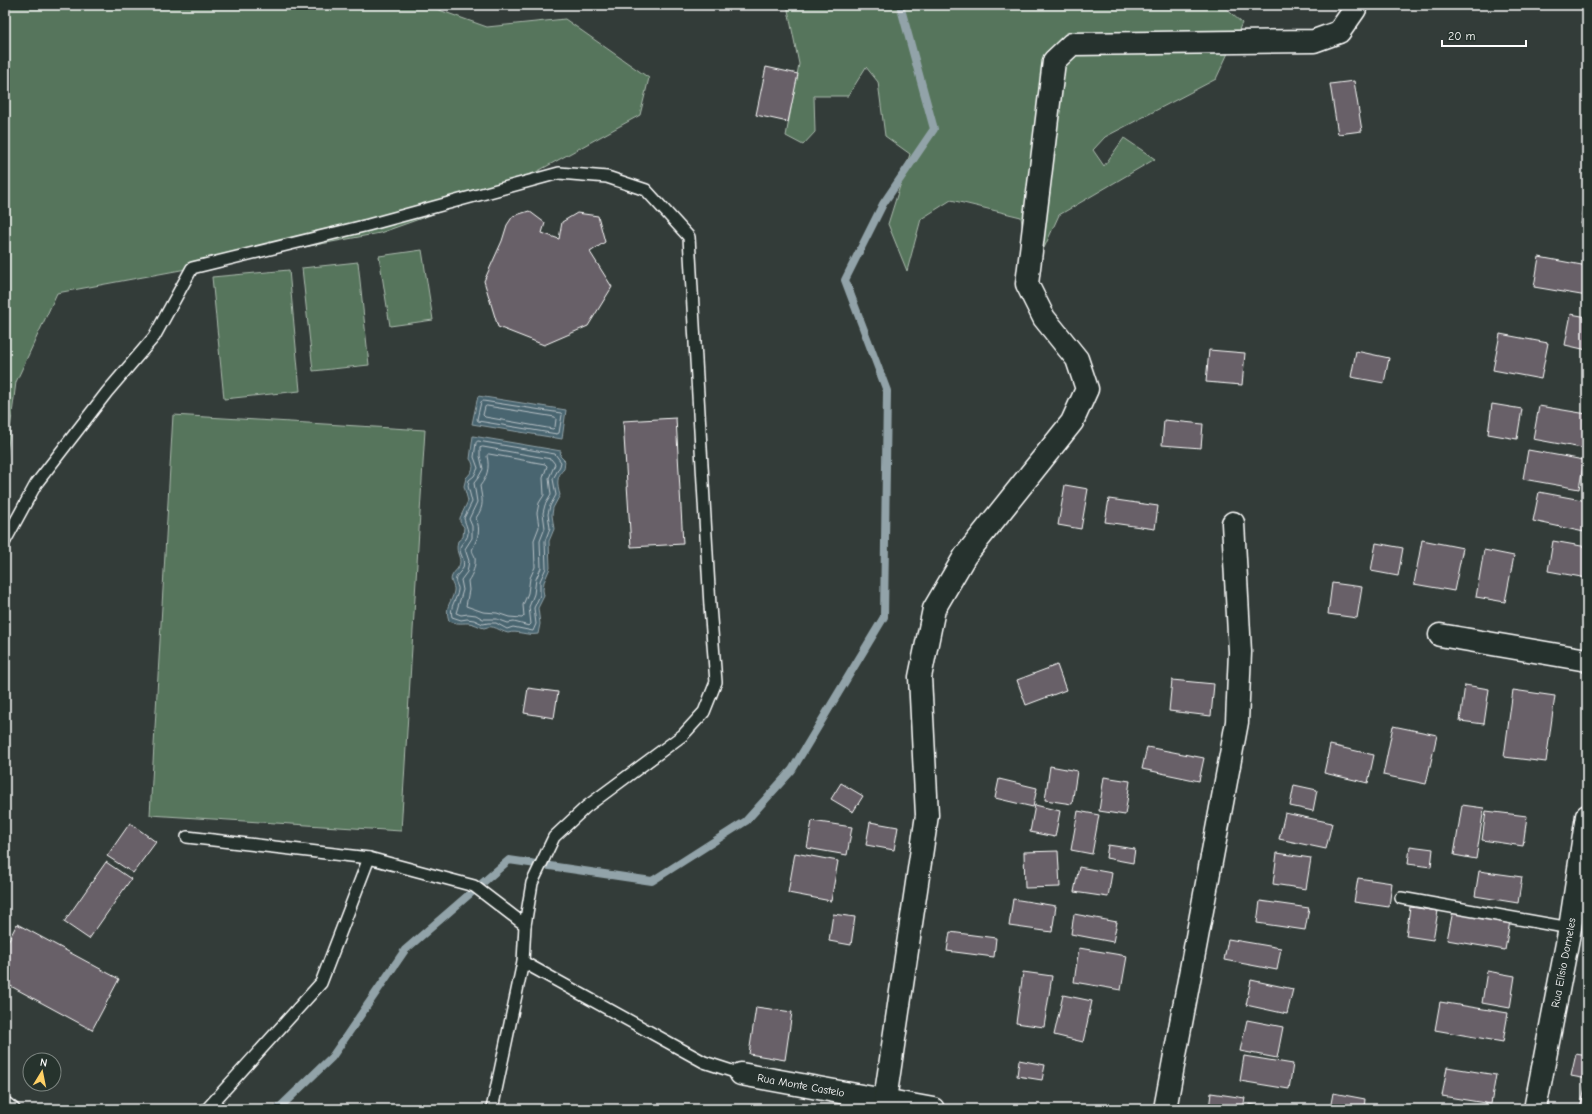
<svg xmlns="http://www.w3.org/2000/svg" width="1592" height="1114" font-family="'Comic Neue',sans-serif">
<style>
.green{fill:#57755c;stroke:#abbaae}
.water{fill:#4a6570;stroke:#92a3a9}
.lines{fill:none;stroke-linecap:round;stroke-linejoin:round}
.shore{stroke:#b7c1c6;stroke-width:1}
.stream{stroke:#92a3a9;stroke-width:8}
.building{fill:#686067;stroke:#fff}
.lane-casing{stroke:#fff;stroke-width:14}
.street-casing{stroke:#fff;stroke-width:25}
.lane{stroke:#26332d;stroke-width:11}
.street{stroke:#26332d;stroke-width:22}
.labels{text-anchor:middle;stroke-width:3;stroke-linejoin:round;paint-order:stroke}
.street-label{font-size:11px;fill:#fff;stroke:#26332d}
</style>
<rect width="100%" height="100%" fill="#333c39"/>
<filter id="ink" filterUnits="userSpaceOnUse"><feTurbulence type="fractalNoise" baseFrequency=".025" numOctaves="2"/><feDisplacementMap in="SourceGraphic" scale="8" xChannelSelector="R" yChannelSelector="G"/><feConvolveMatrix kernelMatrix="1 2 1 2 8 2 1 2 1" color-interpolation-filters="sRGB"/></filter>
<g filter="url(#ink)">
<g class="green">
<path d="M5 5H425L487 27 565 19 649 78 640 115 509 187 380 233 57 293 16 382 5 470Z"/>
<path d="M787 5H1222L1242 23 1216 79 1105 137 1093 150 1104 166 1124 138 1155 159 1059 215 1044 248 1026 253 1021 217 951 200 921 219 907 271 888 224 910 154 885 136 878 82 866 67 848 96H814L815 132 803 145 786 136 799 64Z"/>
<path d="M422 250 433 320 390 326 379 256Z"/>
<path d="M358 262 369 365 313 371 302 268Z"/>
<path d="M289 270 300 391 224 399 212 277Z"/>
<path d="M173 415 425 430 401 831 150 815Z"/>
</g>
<g class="water">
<path d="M478 396 566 410 562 439 472 424Z"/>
<path d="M473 436 561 451 560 456 565 461 564 469C556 476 557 485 560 495L553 508 552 515 554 529 549 541 550 568 544 582 543 590 544 596 538 608 540 624 538 634C527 636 517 630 508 633 499 631 494 624 484 628 479 627 474 623 468 623 460 623 457 624 449 621 444 604 452 604 454 591 455 585 449 582 452 576 455 570 459 569 460 562 460 555 455 552 458 541L463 537 464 527 460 522V518L468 501 464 486 466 478C472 472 476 466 470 459Z"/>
</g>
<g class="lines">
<g class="shore">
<path d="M483 401 561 413 562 415 559 433 557 434 478 421 477 419 481 402Z"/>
<path d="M487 406 555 417 556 419 555 427 553 429 485 417 483 415 485 407Z"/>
<path d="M478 441 555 454 561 462 560 466 553 479 556 495 550 506 548 514 550 528 545 541 546 568 540 581V595L534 608 536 624 533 631 513 627 507 629 496 623H488L483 624 474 620 467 619 461 620 452 617C449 606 457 600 458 590 459 586 454 583 456 578 457 574 461 572 463 568 465 559 461 557 460 550 460 544 463 543 466 539 471 532 465 525 464 518L472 502 468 486 469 480 474 476 478 468 474 457 476 443Z"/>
<path d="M483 447 551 459 555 464 549 478 551 495 545 505 543 513 545 528 540 541 541 568 536 579 534 594 529 607 531 624 529 626 514 622 508 623 497 619H483L476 615 468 614 461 615 456 613 463 590 461 580 467 572 469 561 465 549 472 538V526L469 519 477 502 474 483 478 478 483 469 480 456V448Z"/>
<path d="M489 454 545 464 547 466 543 478 544 495 539 503 537 513 539 527 534 540 535 567 530 578 528 593 523 605 524 616 522 618 509 617 497 613 483 612 466 606 469 590 468 581C473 574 476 565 475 557 474 554 471 551 473 548 478 536 481 531 476 518 485 505 482 500 480 486 487 477 490 468 487 456Z"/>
</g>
<path class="stream" d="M278 1109 332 1057 405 950 509 860 652 881 746 821 792 770 884 617 887 391 845 280 883 204 934 129 900 5"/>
</g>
<g class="building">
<path d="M766 67 798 74 788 122 756 115Z"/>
<path d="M1354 81 1362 131 1338 134 1330 84Z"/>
<path d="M1587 191V225L1581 224Z"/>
<path d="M529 211 545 223 542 233 559 239 562 222 577 213 598 216 605 242 590 252 612 287 588 326 544 345 498 327 484 281 502 241 507 225 513 216Z"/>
<path d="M1539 257 1587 266V296L1534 287Z"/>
<path d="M1571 314 1587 317V350L1565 345Z"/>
<path d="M1500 334 1548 343 1541 379 1493 370Z"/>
<path d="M1209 350 1245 353 1242 385 1206 382Z"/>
<path d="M1356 351 1389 358 1384 383 1351 377Z"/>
<path d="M1492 404 1522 409 1517 439 1488 434Z"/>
<path d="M1539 406 1587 414V449L1533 439Z"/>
<path d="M676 418 683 544 631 547 623 421Z"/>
<path d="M1164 420 1203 424 1201 448 1162 445Z"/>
<path d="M1528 450 1584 460 1579 489 1523 479Z"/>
<path d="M1065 485 1088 489 1081 529 1058 525Z"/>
<path d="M1539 492 1587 501V515L1584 532 1533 521Z"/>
<path d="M1109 499 1158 506 1155 529 1105 522Z"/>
<path d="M1422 540 1463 548 1454 591 1414 584Z"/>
<path d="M1553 541 1587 547V578L1548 571Z"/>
<path d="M1376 543 1403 548 1398 576 1371 571Z"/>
<path d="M1484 550 1514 556 1505 602 1476 597Z"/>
<path d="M1332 583 1362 587 1357 618 1328 614Z"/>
<path d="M1057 665 1066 690 1026 705 1017 680Z"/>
<path d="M1172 680 1214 684 1211 716 1169 711Z"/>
<path d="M1465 685 1489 689 1484 724 1460 721Z"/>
<path d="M528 688 558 692 554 718 524 713Z"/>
<path d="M1513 690 1555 696 1546 762 1504 757Z"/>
<path d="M1393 726 1437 735 1426 784 1383 775Z"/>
<path d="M1330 745 1374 755 1368 783 1324 773Z"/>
<path d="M1147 747 1204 758 1199 781 1142 769Z"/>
<path d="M1050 766 1077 771 1072 804 1045 800Z"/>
<path d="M1104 777 1130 781 1125 815 1099 811Z"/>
<path d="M999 779 1037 788 1033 807 995 798Z"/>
<path d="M841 783 863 796 853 812 831 799Z"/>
<path d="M1294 785 1317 790 1313 811 1290 806Z"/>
<path d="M1035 805 1060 811 1055 837 1030 832Z"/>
<path d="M1462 805 1484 808 1476 859 1454 855Z"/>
<path d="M1078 811 1099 815 1092 854 1071 850Z"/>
<path d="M1486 811 1527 816 1523 846 1482 840Z"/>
<path d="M1285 813 1332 823 1326 849 1279 839Z"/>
<path d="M812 821 852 827 847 855 807 848Z"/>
<path d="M870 822 898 827 894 850 866 845Z"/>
<path d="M130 823 156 842 133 873 107 856Z"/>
<path d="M1108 845 1135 849 1133 863 1106 858Z"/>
<path d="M1410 846 1433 849 1431 867 1408 864Z"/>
<path d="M1058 851 1060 887 1025 888 1024 852Z"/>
<path d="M795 853 838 861 831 901 788 893Z"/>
<path d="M1277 853 1311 858 1306 889 1273 884Z"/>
<path d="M106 862 131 879 89 939 64 922Z"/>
<path d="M1079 867 1112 873 1108 897 1074 892Z"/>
<path d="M1479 871 1522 877 1518 903 1475 896Z"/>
<path d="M1358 878 1392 883 1389 907 1354 902Z"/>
<path d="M1013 899 1056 906 1052 932 1009 926Z"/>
<path d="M1260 901 1309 908 1305 930 1257 923Z"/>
<path d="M1410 907 1438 911 1433 940 1406 936Z"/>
<path d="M1453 911 1510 921 1505 950 1447 940Z"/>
<path d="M833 914 855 917 851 945 829 941Z"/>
<path d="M1074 914 1117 922 1113 942 1071 934Z"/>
<path d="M17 924 119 979 92 1030 5 983V947Z"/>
<path d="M950 932 996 938 994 957 947 951Z"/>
<path d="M1228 939 1281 948 1277 970 1224 960Z"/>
<path d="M1079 948 1127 956 1121 990 1074 982Z"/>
<path d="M1487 971 1515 976 1510 1008 1482 1003Z"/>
<path d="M1023 972 1052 976 1044 1027 1016 1023Z"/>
<path d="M1251 980 1293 989 1287 1014 1246 1005Z"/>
<path d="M1063 995 1092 1001 1083 1042 1054 1035Z"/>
<path d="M1440 1002 1508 1013 1503 1042 1435 1030Z"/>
<path d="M756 1007 792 1012 785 1060 749 1054Z"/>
<path d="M1247 1020 1283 1027 1277 1058 1240 1051Z"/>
<path d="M1576 1054 1587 1056V1079L1571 1076Z"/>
<path d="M1244 1056 1293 1064 1289 1089 1240 1081Z"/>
<path d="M1019 1060 1045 1065 1042 1080 1017 1076Z"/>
<path d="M1447 1067 1496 1075 1491 1104 1442 1096Z"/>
<path d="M1586 1083 1587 1084V1109H1580Z"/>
<path d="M1211 1093 1245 1098 1243 1109H1209Z"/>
<path d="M1333 1093 1365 1099 1364 1109H1330Z"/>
<path d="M1249 1104 1274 1109H1249Z"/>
</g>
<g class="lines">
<defs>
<g id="lane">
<path d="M5 541 36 484 107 392 154 337 192 268 368 225 559 173 607 177 646 190 689 237 710 606 716 682 704 712 683 735 586 807 554 837 532 883 525 925 523 962 492 1109"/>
<path d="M187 837 369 858"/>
<path d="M1401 898 1570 928"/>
<path d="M523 962 704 1062 741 1074"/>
<path d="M5 1102 14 1109"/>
<path d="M207 1109 321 983 369 858 474 886 525 925"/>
</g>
<g id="street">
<path d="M1440 635 1587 660"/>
<path id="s1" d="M741 1074 933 1109"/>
<path d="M885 1100 927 815 920 677 934 609 965 556 1072 422 1087 389 1077 359 1044 318 1027 284 1054 61 1072 44 1314 41 1339 32 1355 9V5"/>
<path d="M1165 1109 1237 722 1240 652 1233 523"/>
<path id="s2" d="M1535 1109 1570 928 1587 816"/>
</g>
</defs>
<use href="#lane" class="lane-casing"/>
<use href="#street" class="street-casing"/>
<use href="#lane" class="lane"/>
<use href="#street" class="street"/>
</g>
</g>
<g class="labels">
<g class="street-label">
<text dy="4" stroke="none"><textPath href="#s2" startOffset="149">Rua Elísio Dorneles</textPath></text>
<text dy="4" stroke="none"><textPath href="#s1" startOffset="61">Rua Monte Castelo</textPath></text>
</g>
</g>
<rect width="1592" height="1114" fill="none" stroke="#26332d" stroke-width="20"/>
<rect x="10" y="10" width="1572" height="1094" fill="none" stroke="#fff" stroke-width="1.5" filter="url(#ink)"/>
<g transform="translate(42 1072) rotate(10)"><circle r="19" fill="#26332d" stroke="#7d8581"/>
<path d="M0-3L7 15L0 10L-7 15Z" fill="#ffd166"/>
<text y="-6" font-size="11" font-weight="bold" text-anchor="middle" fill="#ffffff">N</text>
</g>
<path d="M1442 40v6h84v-6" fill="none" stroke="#ffffff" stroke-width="2"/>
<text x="1448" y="40" font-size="12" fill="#ffffff" stroke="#26332d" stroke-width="3" paint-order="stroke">20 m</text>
</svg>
